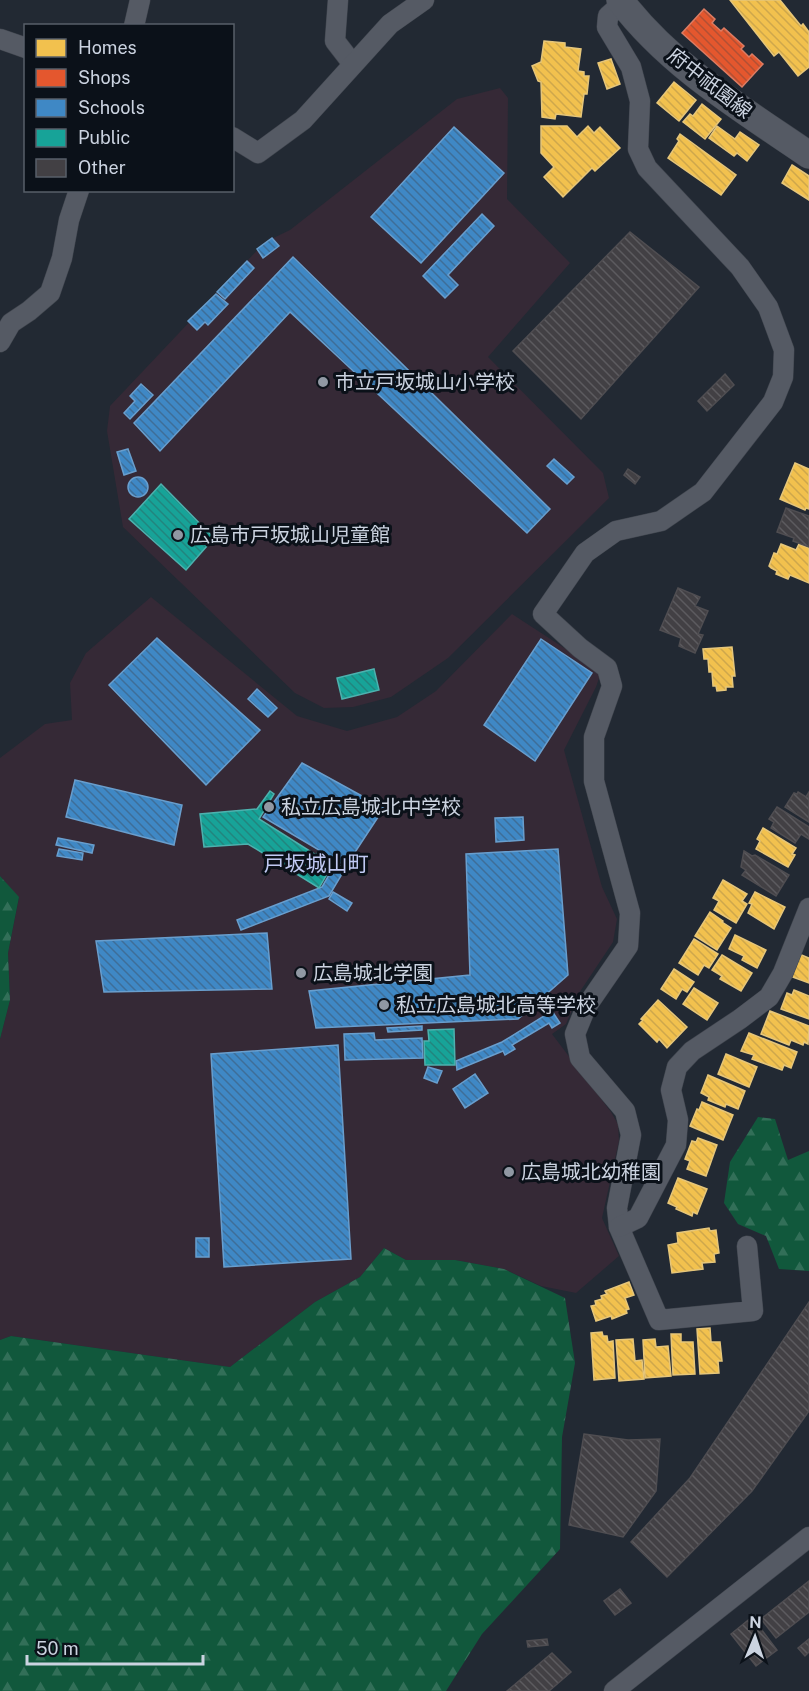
<svg xmlns="http://www.w3.org/2000/svg" width="809" height="1691" font-family="'Public Sans','Noto Sans JP',sans-serif">
<style>
.education{fill:#352936}
.forest{fill:url(#forest-firs)}
.homes{fill:url(#homes-back-hatch);stroke:#e6c67a;stroke-width:1.5}
.shops{fill:url(#shops-back-hatch);stroke:#dc7c63;stroke-width:1.5}
.schools{fill:url(#schools-back-hatch);stroke:#699ecd;stroke-width:1.5}
.public{fill:url(#public-back-hatch);stroke:#4db1ae;stroke-width:1.5}
.building{fill:url(#building-back-hatch);stroke:#4f4d51;stroke-width:1.5}
.lines{fill:none;stroke-linecap:round;stroke-linejoin:round}
.minor-casing{stroke:#3f444d;stroke-width:21}
.secondary-casing{stroke:#3f444d;stroke-width:28}
.minor{stroke:#555a64;stroke-width:20}
.secondary{stroke:#555a64;stroke-width:27}
.poi-dot{fill:#9098a3;stroke:#0b1119;stroke-width:2}
.labels{text-anchor:middle;stroke-width:6;stroke-linejoin:round;paint-order:stroke}
.street-label{font-size:20px;fill:#cbd3e0;stroke:#0b1119}
.poi-label{font-size:20px;fill:#cbd3e0;stroke:#0b1119;text-anchor:start}
.neighbourhood-label{font-size:21px;fill:#c0c9f3;stroke:#0b1119}
</style>
<defs>
<pattern id="forest-firs" width="22" height="20" patternUnits="userSpaceOnUse" patternTransform="scale(1.5)"><rect width="22" height="20" fill="#11583c"/><path d="M5 1l3.5 6h-7zM16 11l3.5 6h-7z" fill="#326f58"/></pattern>
<pattern id="homes-back-hatch" width="6" height="6" patternUnits="userSpaceOnUse" patternTransform="scale(1.5)"><rect width="6" height="6" fill="#f2c14e"/><path d="M-1 5l2 2M0 0l6 6M5-1l2 2" fill="none" stroke="#cea74c"/></pattern>
<pattern id="shops-back-hatch" width="6" height="6" patternUnits="userSpaceOnUse" patternTransform="scale(1.5)"><rect width="6" height="6" fill="#e4572e"/><path d="M-1 5l2 2M0 0l6 6M5-1l2 2" fill="none" stroke="#b25034"/></pattern>
<pattern id="schools-back-hatch" width="6" height="6" patternUnits="userSpaceOnUse" patternTransform="scale(1.5)"><rect width="6" height="6" fill="#3f88c5"/><path d="M-1 5l2 2M0 0l6 6M5-1l2 2" fill="none" stroke="#3e6e98"/></pattern>
<pattern id="public-back-hatch" width="6" height="6" patternUnits="userSpaceOnUse" patternTransform="scale(1.5)"><rect width="6" height="6" fill="#17a398"/><path d="M-1 5l2 2M0 0l6 6M5-1l2 2" fill="none" stroke="#22857e"/></pattern>
<pattern id="building-back-hatch" width="6" height="6" patternUnits="userSpaceOnUse" patternTransform="scale(1.5)"><rect width="6" height="6" fill="#424044"/><path d="M-1 5l2 2M0 0l6 6M5-1l2 2" fill="none" stroke="#5c5b5f"/></pattern>
</defs>
<rect width="100%" height="100%" fill="#222933"/>
<g class="education">
<path d="M500 88 508 98 507 199 570 263 488 357 603 473 609 498 448 658 391 697 353 707 324 708 295 693 123 527 107 431 110 406 265 242 290 230 457 99Z"/>
<path d="M151 597 297 716 347 731 397 717 436 691 512 614 601 672 596 687 564 750 602 887 617 919 613 942 579 993 566 1024 552 1034 611 1112 618 1124 619 1141 602 1218 619 1256 576 1293 541 1286 504 1269 455 1260H406L384 1248 360 1277 315 1302 230 1367 11 1336 0 1340V1039L10 1000 8 953 19 898 0 876V758L45 724 72 720 70 683 86 653Z"/>
</g>
<g class="forest">
<path d="M0 876 19 897 8 953 10 1000 0 1039Z"/>
<path d="M758 1117 775 1119 788 1160 809 1151V1271L779 1269 766 1236 738 1224 724 1203 730 1162Z"/>
<path d="M384 1248 406 1260H455L504 1269 565 1298 575 1363 562 1437 560 1549 482 1634 446 1691H0V1340L11 1336 230 1367 315 1302 360 1277Z"/>
</g>
<g class="homes">
<path d="M730 0H780L801 26 803 24 809 32V67L798 76 779 52 774 56Z"/>
<path d="M544 41 565 43V47L581 49 578 71 584 72V76H589L587 94H584L581 117 556 114 555 119 542 117 541 82 538 81 532 66 541 62Z"/>
<path d="M611 59 620 84 607 89 598 63Z"/>
<path d="M674 82 696 100 679 121 657 103Z"/>
<path d="M702 104 721 119 705 139 683 122 690 114 693 116Z"/>
<path d="M541 126H567L577 137 588 126 594 133 600 127 620 148 595 171 592 168 563 197 544 177 554 167 541 153Z"/>
<path d="M717 126 735 139 740 132 759 145 747 161 737 153 734 156 709 138Z"/>
<path d="M680 134 736 175 721 195 668 158 679 141 677 139Z"/>
<path d="M792 165 809 176V200L782 183Z"/>
<path d="M795 463 809 469V509L806 508 805 510 780 499Z"/>
<path d="M781 544 796 550 799 544 809 548V583L790 575 788 579 776 574 777 571 771 568 769 566 774 553 777 554Z"/>
<path d="M732 647 735 676H732L733 687H726V690L717 691 716 686H713L712 672H709L708 659H704L703 649Z"/>
<path d="M763 828 796 848 792 854 795 855 788 867 756 849 760 841 757 839Z"/>
<path d="M723 880 747 894 742 901 747 904 736 923 714 910 719 901 713 898Z"/>
<path d="M755 892 785 907 774 929 748 913 752 904 749 903Z"/>
<path d="M710 912 723 921 722 922 731 928 717 950 695 936Z"/>
<path d="M735 935 766 950 757 968 742 960 744 956 729 949Z"/>
<path d="M694 939 718 954 709 968 704 965 698 975 679 963Z"/>
<path d="M799 954 809 958V983L790 976Z"/>
<path d="M722 955 752 973 741 991 720 979 722 976 712 970Z"/>
<path d="M674 969 694 982 687 992 682 989 676 999 661 989Z"/>
<path d="M694 988 718 1003 707 1020 683 1004Z"/>
<path d="M794 990 809 996V1019L781 1009 787 993 792 995Z"/>
<path d="M658 1000 687 1027 667 1048 659 1039 657 1042 639 1024 643 1020 641 1019Z"/>
<path d="M770 1011 809 1026 808 1044 804 1042 803 1045 791 1040 789 1045 761 1034Z"/>
<path d="M749 1033 797 1052 791 1068 784 1065 782 1070 752 1059 754 1055 741 1051Z"/>
<path d="M726 1054 757 1067 749 1087 718 1074Z"/>
<path d="M708 1075 745 1091 738 1109 726 1104 725 1107 708 1100 709 1097 701 1093Z"/>
<path d="M702 1102 733 1115 723 1140 690 1126 697 1109 699 1110Z"/>
<path d="M698 1138 717 1145 706 1176 687 1169 690 1161 685 1159 692 1141 696 1142Z"/>
<path d="M678 1178 707 1189 697 1214 693 1212 692 1216 676 1209 677 1207 668 1203Z"/>
<path d="M709 1228 710 1231 716 1230 719 1253 714 1254 715 1262 702 1263 703 1269 672 1273 668 1245 678 1243 677 1233Z"/>
<path d="M629 1282 634 1295 625 1298 629 1309 626 1310 627 1313 612 1319 611 1316 596 1321 591 1306 596 1305 595 1301 602 1299 601 1296 607 1294 605 1291Z"/>
<path d="M710 1328 711 1342H720L722 1361H718L719 1373 700 1374 697 1329Z"/>
<path d="M602 1332 603 1336H607L608 1342 613 1341 615 1378 594 1380 591 1333Z"/>
<path d="M671 1334H681V1342H693L695 1374 673 1375Z"/>
<path d="M633 1339 635 1361 642 1360 644 1379 619 1381 616 1340Z"/>
<path d="M655 1339 656 1347 668 1346 671 1376 645 1378 643 1340Z"/>
</g>
<path class="shops" d="M704 9 715 19 712 23 721 31 724 28 744 46 741 49 749 57 752 54 763 64 742 87 682 33Z"/>
<g class="schools">
<path d="M454 127 504 173 421 263 371 217Z"/>
<path d="M482 214 494 226 448 275 458 285 445 298 423 276Z"/>
<path d="M272 238 279 246 263 258 257 249Z"/>
<path d="M293 257 550 509 527 533 290 312 160 451 134 423Z"/>
<path d="M247 261 254 268 225 299 217 292Z"/>
<path d="M216 294 228 304 208 325 205 322 197 330 188 321Z"/>
<path d="M141 384 153 395 130 419 124 413 135 401 130 396Z"/>
<path d="M128 449 136 471 124 475 117 452Z"/>
<path d="M554 459 574 477 567 484 547 466Z"/>
<circle cx="138" cy="487" r="10"/>
<path d="M157 638 260 730 206 785 109 685Z"/>
<path d="M541 639 592 673 535 761 484 725Z"/>
<path d="M257 689 277 708 268 717 248 699Z"/>
<path d="M302 763 384 808 346 866 263 817Z"/>
<path d="M75 780 182 805 174 845 66 817Z"/>
<path d="M523 817 524 840 496 842 495 818Z"/>
<path d="M58 838 94 845 92 853 56 845Z"/>
<path d="M59 849 83 853 82 860 57 856Z"/>
<path d="M558 849 568 975 518 1019 316 1028 309 991 470 975 466 854Z"/>
<path d="M336 863 345 869 329 896 241 930 237 920 322 887Z"/>
<path d="M333 892 352 903 347 911 329 899Z"/>
<path d="M267 933 272 989 104 992 96 941Z"/>
<path d="M552 1011 560 1023 552 1028 549 1023 512 1045 515 1049 505 1055 503 1051 457 1070 456 1061 502 1042Z"/>
<path d="M422 1026V1030L388 1032 387 1028Z"/>
<path d="M374 1033 375 1040 422 1038 423 1058 345 1060 344 1034Z"/>
<path d="M338 1045 351 1259 224 1267 211 1054Z"/>
<path d="M428 1067 442 1071 437 1083 424 1078Z"/>
<path d="M475 1074 488 1093 465 1108 453 1089Z"/>
<rect x="196" y="1238" width="13" height="19"/>
</g>
<g class="public">
<path d="M161 484 214 538 186 570 129 519Z"/>
<path d="M374 669 379 690 342 699 337 678Z"/>
<path d="M270 791 274 794 259 819 316 855 318 852 334 862 319 888 248 844 204 847 200 814 257 809Z"/>
<path d="M454 1029 455 1065H425L424 1041H429L428 1030Z"/>
</g>
<g class="building">
<path d="M630 232 699 287 581 419 513 351Z"/>
<path d="M725 374 734 385 707 411 698 401Z"/>
<path d="M628 469 640 477 635 484 624 475Z"/>
<path d="M786 508 809 516V547L793 541 794 538 777 532Z"/>
<path d="M678 588 700 597 695 606 708 611 698 634 703 635 695 653 679 646 681 638 660 630Z"/>
<path d="M798 792 806 797 809 792V822L785 807 794 793 797 794Z"/>
<path d="M777 807 809 827V839L801 834 795 843 771 828 774 822 769 819Z"/>
<path d="M744 851 752 856 755 855 789 875 776 896 742 875 746 870 741 867Z"/>
<path d="M809 1302V1411L752 1491 667 1577 631 1542 690 1478Z"/>
<path d="M584 1434 628 1440 660 1439 656 1491 623 1537 569 1525Z"/>
<path d="M809 1581V1612L776 1638 761 1619Z"/>
<path d="M620 1589 631 1603 615 1615 604 1601Z"/>
<path d="M752 1617 777 1650 756 1666 731 1634Z"/>
<path d="M547 1639 548 1645 528 1647 527 1641Z"/>
<path d="M809 1639V1652L805 1656 798 1648Z"/>
<path d="M552 1653 571 1672 549 1691H507Z"/>
</g>
<g class="lines">
<defs>
<g id="minor">
<path d="M338 0 335 41 352 63"/>
<path d="M623 3 608 16 607 27 631 67 640 101 638 149 647 168 740 267 768 307 784 350 783 377 773 402 703 492 661 521 616 531 585 553 543 614 580 648 607 668 612 686 594 737V781L630 913 628 946 586 1007 575 1034 580 1058 625 1111 631 1135 617 1208 619 1227 659 1320 753 1311 747 1246"/>
<path d="M134 26 140 0"/>
<path d="M0 39 26 48"/>
<path d="M232 137 258 153 303 120 390 24 424 0"/>
<path d="M0 342 11 323 29 311 50 293 62 258 69 220 79 190"/>
<path d="M619 1227 638 1218 676 1145 678 1120 671 1090 677 1067 692 1051 740 1019 769 997 783 973 809 908"/>
<path d="M614 1691 809 1537"/>
</g>
<path id="secondary" d="M620 0C670 66 742 109 809 155"/>
</defs>
<use href="#minor" class="minor-casing"/>
<use href="#secondary" class="secondary-casing"/>
<use href="#minor" class="minor"/>
<use href="#secondary" class="secondary"/>
</g>
<g class="poi-dot">
<circle cx="323" cy="382" r="6"/>
<circle cx="178" cy="535" r="6"/>
<circle cx="269" cy="807" r="6"/>
<circle cx="301" cy="973" r="6"/>
<circle cx="384" cy="1005" r="6"/>
<circle cx="509" cy="1172" r="6"/>
</g>
<g class="labels">
<g class="street-label">
<text transform="translate(710 83) rotate(38)" y="7">府中祇園線</text>
</g>
<g class="poi-label">
<text x="335" y="389">市立戸坂城山小学校</text>
<text x="190" y="542">広島市戸坂城山児童館</text>
<text x="281" y="814">私立広島城北中学校</text>
<text x="313" y="980">広島城北学園</text>
<text x="396" y="1012">私立広島城北高等学校</text>
<text x="521" y="1179">広島城北幼稚園</text>
</g>
<g class="neighbourhood-label">
<text x="316" y="871">戸坂城山町</text>
</g>
</g>
<rect x="24" y="24" width="210" height="168" fill="#0b1119" stroke="#585f69" stroke-width="1.5"/>
<rect x="36" y="39" width="30" height="18" fill="#f2c14e" stroke="#585f69" stroke-width="1.5"/>
<text x="78" y="54" font-size="18" fill="#cbd3e0">Homes</text>
<rect x="36" y="69" width="30" height="18" fill="#e4572e" stroke="#585f69" stroke-width="1.5"/>
<text x="78" y="84" font-size="18" fill="#cbd3e0">Shops</text>
<rect x="36" y="99" width="30" height="18" fill="#3f88c5" stroke="#585f69" stroke-width="1.5"/>
<text x="78" y="114" font-size="18" fill="#cbd3e0">Schools</text>
<rect x="36" y="129" width="30" height="18" fill="#17a398" stroke="#585f69" stroke-width="1.5"/>
<text x="78" y="144" font-size="18" fill="#cbd3e0">Public</text>
<rect x="36" y="159" width="30" height="18" fill="#424044" stroke="#585f69" stroke-width="1.5"/>
<text x="78" y="174" font-size="18" fill="#cbd3e0">Other</text>
<g transform="translate(755 1637) rotate(2)" stroke="#0b1119" stroke-width="4.5" paint-order="stroke">
<path d="M0-4.5L10 22L0 15L-10 22Z" fill="#cbd3e0"/>
<text y="-9" font-size="16" font-weight="bold" text-anchor="middle" fill="#cbd3e0">N</text>
</g>
<path d="M27 1655v9h176v-9" fill="none" stroke="#cbd3e0" stroke-width="3"/>
<text x="36" y="1655" font-size="18" fill="#cbd3e0" stroke="#0b1119" stroke-width="4.5" paint-order="stroke">50 m</text>
</svg>
